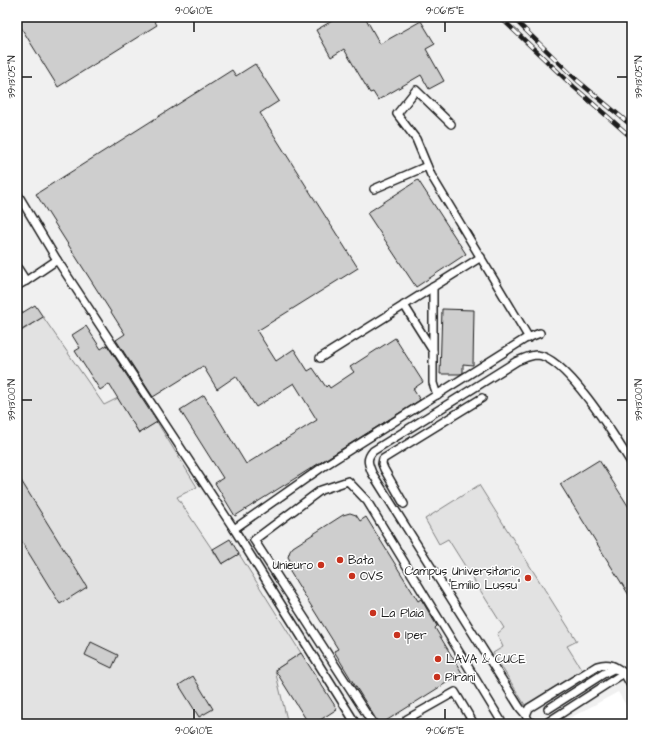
<svg xmlns="http://www.w3.org/2000/svg" width="649" height="741" font-family="'Architects Daughter',sans-serif">
<style>
.built{fill:#f0f0f0}
.green{fill:#e2e2e2;stroke:#7f7f7f}
.building{fill:#cecece;stroke:#1c1c1c}
.lines{fill:none;stroke-linecap:round;stroke-linejoin:round}
.lane-casing{stroke:#1c1c1c;stroke-width:10}
.lane{stroke:#fff;stroke-width:7}
.rail-casing{stroke:#1c1c1c;stroke-width:4.5}
.rail{stroke:#fff;stroke-width:3;stroke-dasharray:9;stroke-linecap:butt}
.ticks{fill:none;stroke:#1c1c1c;stroke-width:1.5}
.poi-dot{fill:#c8321e;stroke:#fff;stroke-width:1.5}
.labels{text-anchor:middle;stroke-width:3;stroke-linejoin:round;paint-order:stroke}
.poi-label{font-size:12px;fill:#1c1c1c;stroke:#fff;text-anchor:start}
.neatline{fill:none;stroke:#1c1c1c;stroke-width:1.5}
.ticks-label{font-size:10px;text-anchor:middle;fill:#1c1c1c}
</style>
<rect width="100%" height="100%" fill="#fff"/>
<filter id="ink" filterUnits="userSpaceOnUse"><feTurbulence type="fractalNoise" baseFrequency=".025" numOctaves="2"/><feDisplacementMap in="SourceGraphic" scale="8" xChannelSelector="R" yChannelSelector="G"/><feConvolveMatrix kernelMatrix="1 2 1 2 8 2 1 2 1" color-interpolation-filters="sRGB"/></filter>
<g filter="url(#ink)">
<path class="built" d="M17 17H632V715L618 692 559 724H173L131 659 17 604Z"/>
<g class="green">
<path d="M43 317 104 405 118 398 139 433 157 422 197 487 177 497 222 564 239 554 301 653 275 670 288 724H17V334Z"/>
<path d="M479 485 577 641 567 646 582 670 525 705 493 653 503 647 497 634 504 628 448 539 439 544 425 519Z"/>
</g>
<g class="building">
<path d="M17 17H152L157 25 58 87 17 21Z"/>
<path d="M339 17H365L380 44 421 21 435 44 426 49 444 81 429 89 421 75 378 100 373 92 370 93 344 49 331 57 316 30Z"/>
<path d="M255 64 279 101 260 113 358 268 257 331 276 361 294 349 308 371 313 368 326 387 328 385 330 388 354 372 350 367 395 338 423 382 413 389 420 400 235 516 215 483 223 478 180 410 204 395 246 464 317 420 294 383 256 407 236 376 217 389 203 366 153 397 116 340 125 334 36 194 232 70 236 76Z"/>
<path d="M418 180 466 254 416 287 367 213Z"/>
<path d="M35 305 43 317 17 333V316Z"/>
<path d="M442 309 474 310 473 365 463 364V373L460 374H440Z"/>
<path d="M86 326 101 349 107 345 157 422 139 433 109 384 100 390 75 351 80 348 72 335Z"/>
<path d="M599 460 632 512V600L560 484Z"/>
<path d="M17 474 87 587 60 604 17 534Z"/>
<path d="M350 513 356 515 360 521 366 517 418 601 421 599 437 626 435 628 462 673 381 724H379L351 679 334 651 338 649 287 567 292 564 288 557 290 551 293 547 343 515Z"/>
<path d="M230 539 239 554 222 564 213 549Z"/>
<path d="M91 642 118 655 112 668 85 655Z"/>
<path d="M301 653 337 709 314 724H309L275 670Z"/>
<path d="M193 676 213 709 199 717 179 685Z"/>
</g>
<g class="lines">
<defs>
<g id="lane">
<path d="M451 124 416 90 397 114 416 139 431 175 529 338"/>
<path d="M374 189 427 166"/>
<path d="M17 193 57 260 26 281"/>
<path d="M57 260 234 529"/>
<path d="M17 267 26 281 17 286"/>
<path d="M433 287V383L437 395"/>
<path d="M404 305 433 351"/>
<path d="M320 358 481 257"/>
<path d="M404 504 384 469 382 464 383 459 482 398"/>
<path d="M548 709 603 674 613 669 620 670 624 673 632 687"/>
<path d="M526 715 520 708 372 473C368 463 366 459 373 451L517 361C523 359 530 355 537 355 567 357 617 440 632 464"/>
<path d="M356 724 234 529 324 466 525 339 540 333"/>
<path d="M373 724 254 540 321 490 348 481 367 501 503 724"/>
<path d="M410 724 407 719 455 692 474 724"/>
<path d="M533 724 528 720 526 715 529 708 597 666C606 663 612 664 620 670"/>
<path d="M540 724 548 722 624 673"/>
</g>
</defs>
<use href="#lane" class="lane-casing"/>
<use href="#lane" class="lane"/>
<defs>
<g id="rail">
<path d="M500 17 574 87 632 138"/>
<path d="M512 17 578 81 632 126"/>
</g>
</defs>
<use href="#rail" class="rail-casing"/>
<use href="#rail" class="rail"/>
</g>
</g>
<path class="ticks" d="M194 22V32M445 22V32M22 77H32M617 77H627M22 400H32M617 400H627M194 709V719M445 709V719"/>
<g class="poi-dot">
<circle cx="340" cy="560" r="4"/>
<circle cx="321" cy="565" r="4"/>
<circle cx="352" cy="576" r="4"/>
<circle cx="528" cy="578" r="4"/>
<circle cx="373" cy="613" r="4"/>
<circle cx="397" cy="635" r="4"/>
<circle cx="438" cy="659" r="4"/>
<circle cx="437" cy="677" r="4"/>
</g>
<g class="labels">
<g class="poi-label">
<text x="348" y="564">Bata</text>
<text x="313" y="569" text-anchor="end">Unieuro</text>
<text x="520" y="575" text-anchor="end">Campus Universitario<tspan x="520" dy="14">"Emilio Lussu"</tspan></text>
<text x="360" y="580">OVS</text>
<text x="381" y="617">La Plaia</text>
<text x="405" y="639">Iper</text>
<text x="446" y="663">LAVA &amp; CUCE</text>
<text x="445" y="681">Pirani</text>
</g>
</g>
<rect width="649" height="741" fill="none" stroke="#fff" stroke-width="44"/>
<rect x="22" y="22" width="605" height="697" class="neatline"/>
<g class="ticks-label">
<text x="194" y="14">9°06'10"E</text>
<text x="445" y="14">9°06'15"E</text>
<text transform="translate(11 77) rotate(-90)" y="4">39°13'05"N</text>
<text transform="translate(638 77) rotate(-90)" y="4">39°13'05"N</text>
<text transform="translate(11 400) rotate(-90)" y="4">39°13'00"N</text>
<text transform="translate(638 400) rotate(-90)" y="4">39°13'00"N</text>
<text x="194" y="734">9°06'10"E</text>
<text x="445" y="734">9°06'15"E</text>
</g>
</svg>
